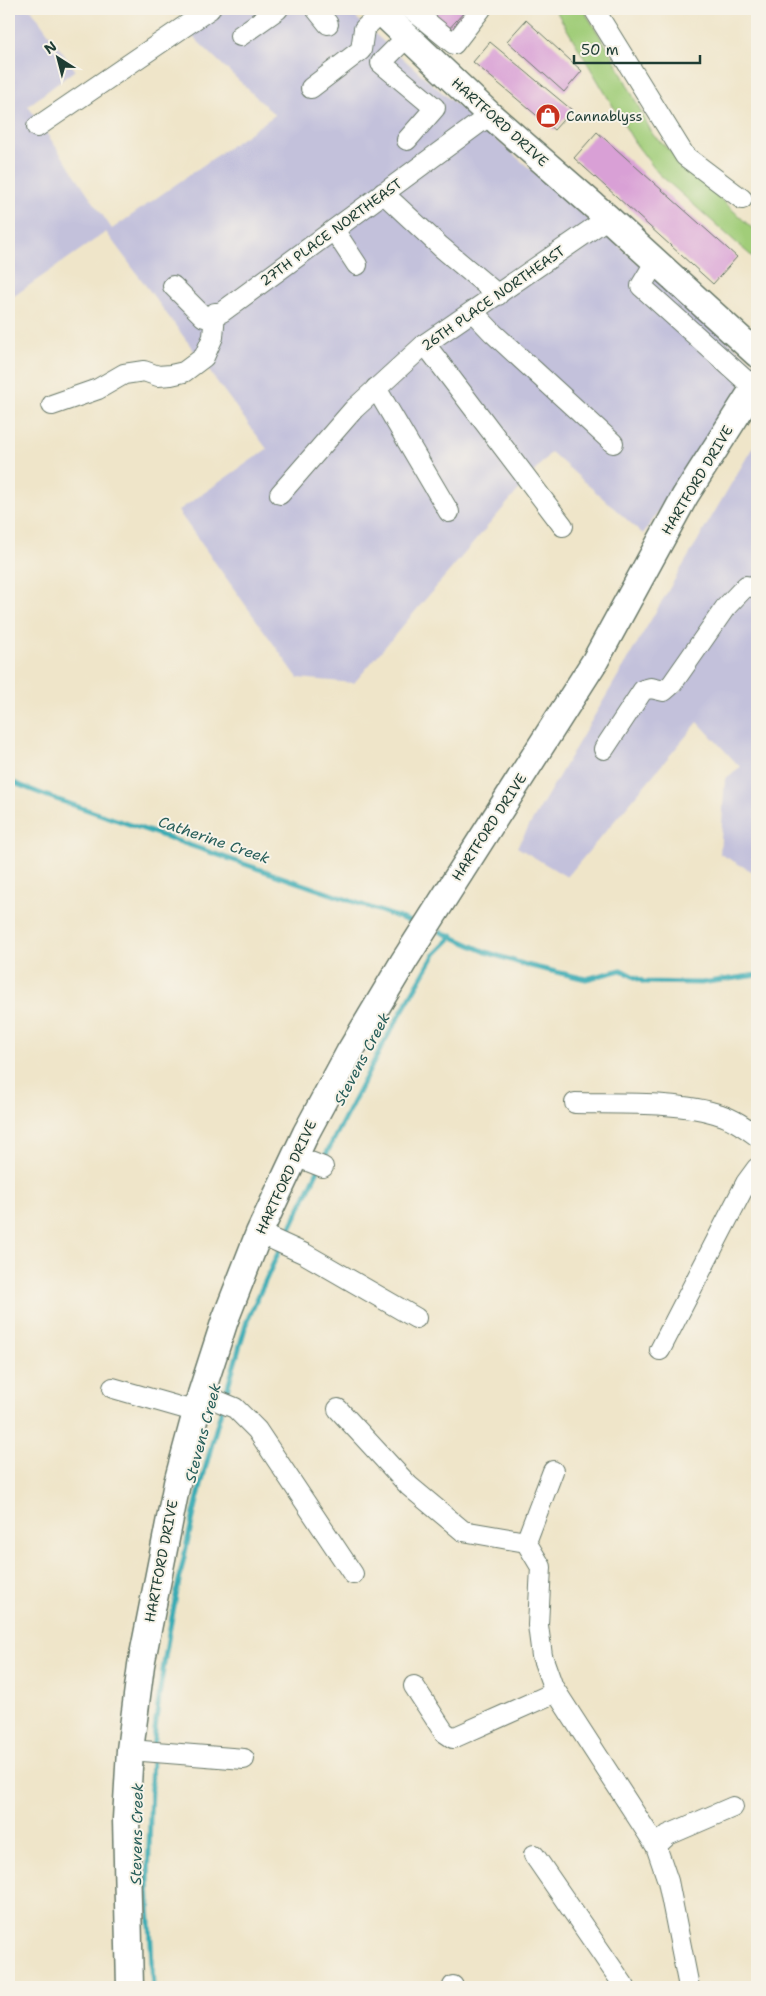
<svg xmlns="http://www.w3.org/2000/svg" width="766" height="1996" font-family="'Shantell Sans',sans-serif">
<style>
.industrial{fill:#c3c1db}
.green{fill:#a1cd79;stroke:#608556}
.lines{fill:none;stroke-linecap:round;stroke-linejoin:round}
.stream{stroke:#39abb4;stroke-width:5}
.building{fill:#d9a0d6}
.minor-casing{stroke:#687868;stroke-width:22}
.major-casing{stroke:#687868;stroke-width:29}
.minor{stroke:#fff;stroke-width:20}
.major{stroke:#fff;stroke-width:26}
.labels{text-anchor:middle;stroke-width:4;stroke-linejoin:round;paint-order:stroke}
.poi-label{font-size:14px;fill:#1f3d34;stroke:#f7f3e8;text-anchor:start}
.street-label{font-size:14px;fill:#1f3d34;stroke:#f7f3e8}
.water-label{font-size:15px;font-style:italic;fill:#275e5a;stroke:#f7f3e8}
</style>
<rect width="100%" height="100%" fill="#f7f3e8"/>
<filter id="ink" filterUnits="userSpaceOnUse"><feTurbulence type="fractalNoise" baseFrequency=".02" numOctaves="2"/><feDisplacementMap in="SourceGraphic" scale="10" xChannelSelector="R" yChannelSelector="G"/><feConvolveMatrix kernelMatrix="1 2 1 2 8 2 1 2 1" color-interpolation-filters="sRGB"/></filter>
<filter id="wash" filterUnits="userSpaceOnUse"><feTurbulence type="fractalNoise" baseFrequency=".0096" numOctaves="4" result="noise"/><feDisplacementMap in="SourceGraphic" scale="20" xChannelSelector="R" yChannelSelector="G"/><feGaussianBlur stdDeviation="1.12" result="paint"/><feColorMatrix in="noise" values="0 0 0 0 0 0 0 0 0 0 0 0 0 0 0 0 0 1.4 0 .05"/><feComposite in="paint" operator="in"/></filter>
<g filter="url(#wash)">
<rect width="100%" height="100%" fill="#efe5c9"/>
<g class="industrial">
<path d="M9 9H31L75 70 28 106 112 229 275 115 188 32 224 9H346L757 366 643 534 551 452 354 683 298 678 178 511 267 449 106 232 11 298 9 295Z"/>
<path d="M757 440V874L720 854 725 779 740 767 698 722 567 877 517 847Z"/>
</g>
<path class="green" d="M555 9H583L613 57 653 135 757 233V261L658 173 635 143Z"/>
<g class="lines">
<g class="stream">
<path d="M9 781 50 797 412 922"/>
<path d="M441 932 486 952 526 965 586 979 621 970 644 982 701 983 757 975"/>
<path d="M322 1162 383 1044 435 954 453 936"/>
<path d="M284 1241 318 1170"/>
<path d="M224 1400 247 1321 280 1249"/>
<path d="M153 1747C165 1633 190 1518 222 1408"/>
<path d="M152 1755 148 1881 153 1987"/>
</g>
</g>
<g id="blocks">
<g class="building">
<path d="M423 9H463L465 11 447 31Z"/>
<path d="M526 20 582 71 564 92 507 41Z"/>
<path d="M490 42 572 110 554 130 473 62Z"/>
<path d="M597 132 737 257 713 284 574 158Z"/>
</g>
</g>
</g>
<g filter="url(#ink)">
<use href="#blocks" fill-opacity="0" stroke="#687868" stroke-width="1"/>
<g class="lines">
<defs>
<g id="minor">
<path d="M316 9 328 24"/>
<path d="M411 9 454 44 481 9"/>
<path d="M594 9 685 156 742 199"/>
<path d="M240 36 278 9"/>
<path d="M311 88 361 50 364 29 381 12"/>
<path d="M37 127 210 9"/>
<path d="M407 140 435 108 381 63 407 37"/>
<path d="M383 193 441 247 498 295"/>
<path d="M334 230 357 265"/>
<path d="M656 261 641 286 754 388"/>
<path d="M173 286 204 317 222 312 490 115"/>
<path d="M473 312 493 333 613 443"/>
<path d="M425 344 563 526"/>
<path d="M376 388 449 512"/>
<path d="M52 405 98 389 124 374 144 371 158 376 171 375 184 372 204 357 213 337 215 313"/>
<path d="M280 494 354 409 425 344 608 218"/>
<path d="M604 749 643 690 651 688 664 691 672 684 725 608 746 586 752 587 757 584"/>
<path d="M575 1103C618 1104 681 1101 721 1115 734 1119 746 1128 757 1136"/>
<path d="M295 1156 323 1167"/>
<path d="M259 1233 305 1254 416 1318"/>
<path d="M660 1350 746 1183 757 1168"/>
<path d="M113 1388 197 1412"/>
<path d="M201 1394 235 1408 257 1430 353 1574"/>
<path d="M338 1409 409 1486 463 1531 526 1542 541 1567 538 1625 542 1656 553 1687 656 1846 668 1881 689 1987"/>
<path d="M526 1542 553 1471"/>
<path d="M414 1686 444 1732 453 1738 556 1692"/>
<path d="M130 1750 244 1759"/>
<path d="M656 1846 668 1835 733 1807"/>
<path d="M534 1855 625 1987"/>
<path d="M453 1986V1987"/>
</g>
<g id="major">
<path d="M378 9 490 115 608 218 757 354"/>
<path d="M130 1987 126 1819 130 1750 141 1665 177 1483 201 1394 225 1320 259 1233 306 1133 349 1053 404 961 595 661 685 496 757 383"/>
</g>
</defs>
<use href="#minor" class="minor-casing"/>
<use href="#major" class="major-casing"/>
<use href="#minor" class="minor"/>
<use href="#major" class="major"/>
</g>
</g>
<defs>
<symbol id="shop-disc" viewBox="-11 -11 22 22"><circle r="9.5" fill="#c8321e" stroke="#f7f3e8"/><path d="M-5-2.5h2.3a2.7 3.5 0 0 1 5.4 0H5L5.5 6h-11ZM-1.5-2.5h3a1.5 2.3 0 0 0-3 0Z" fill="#fff"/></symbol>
</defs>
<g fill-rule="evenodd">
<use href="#shop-disc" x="534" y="102" width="28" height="28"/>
</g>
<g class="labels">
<g class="poi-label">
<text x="566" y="121">Cannablyss</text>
</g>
<g class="street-label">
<text transform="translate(500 122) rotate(42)" y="5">HARTFORD DRIVE</text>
<text transform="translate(331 232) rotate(-36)" y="5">27TH PLACE NORTHEAST</text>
<text transform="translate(493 298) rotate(-35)" y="5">26TH PLACE NORTHEAST</text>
<text transform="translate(697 480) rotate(-59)" y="5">HARTFORD DRIVE</text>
<text transform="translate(489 827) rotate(-57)" y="5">HARTFORD DRIVE</text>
<text transform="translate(286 1177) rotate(-65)" y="5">HARTFORD DRIVE</text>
<text transform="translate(161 1561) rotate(-79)" y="5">HARTFORD DRIVE</text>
</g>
<g class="water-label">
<text transform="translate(214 840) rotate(19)" y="5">Catherine Creek</text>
<text transform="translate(362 1059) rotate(-62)" y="5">Stevens Creek</text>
<text transform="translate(203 1433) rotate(-75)" y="5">Stevens Creek</text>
<text transform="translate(137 1834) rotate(-89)" y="5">Stevens Creek</text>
</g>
</g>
<rect width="766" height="1996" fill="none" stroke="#f7f3e8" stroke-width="30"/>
<g transform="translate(58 58) rotate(324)" stroke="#f7f3e8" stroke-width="4" paint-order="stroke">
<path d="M0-4L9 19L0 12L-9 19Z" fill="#1f3d34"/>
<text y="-8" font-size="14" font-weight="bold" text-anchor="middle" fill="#1f3d34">N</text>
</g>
<path d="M574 55v8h126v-8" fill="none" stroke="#1f3d34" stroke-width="2.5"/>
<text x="581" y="55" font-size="15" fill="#1f3d34" stroke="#f7f3e8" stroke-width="4" paint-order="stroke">50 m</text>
</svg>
